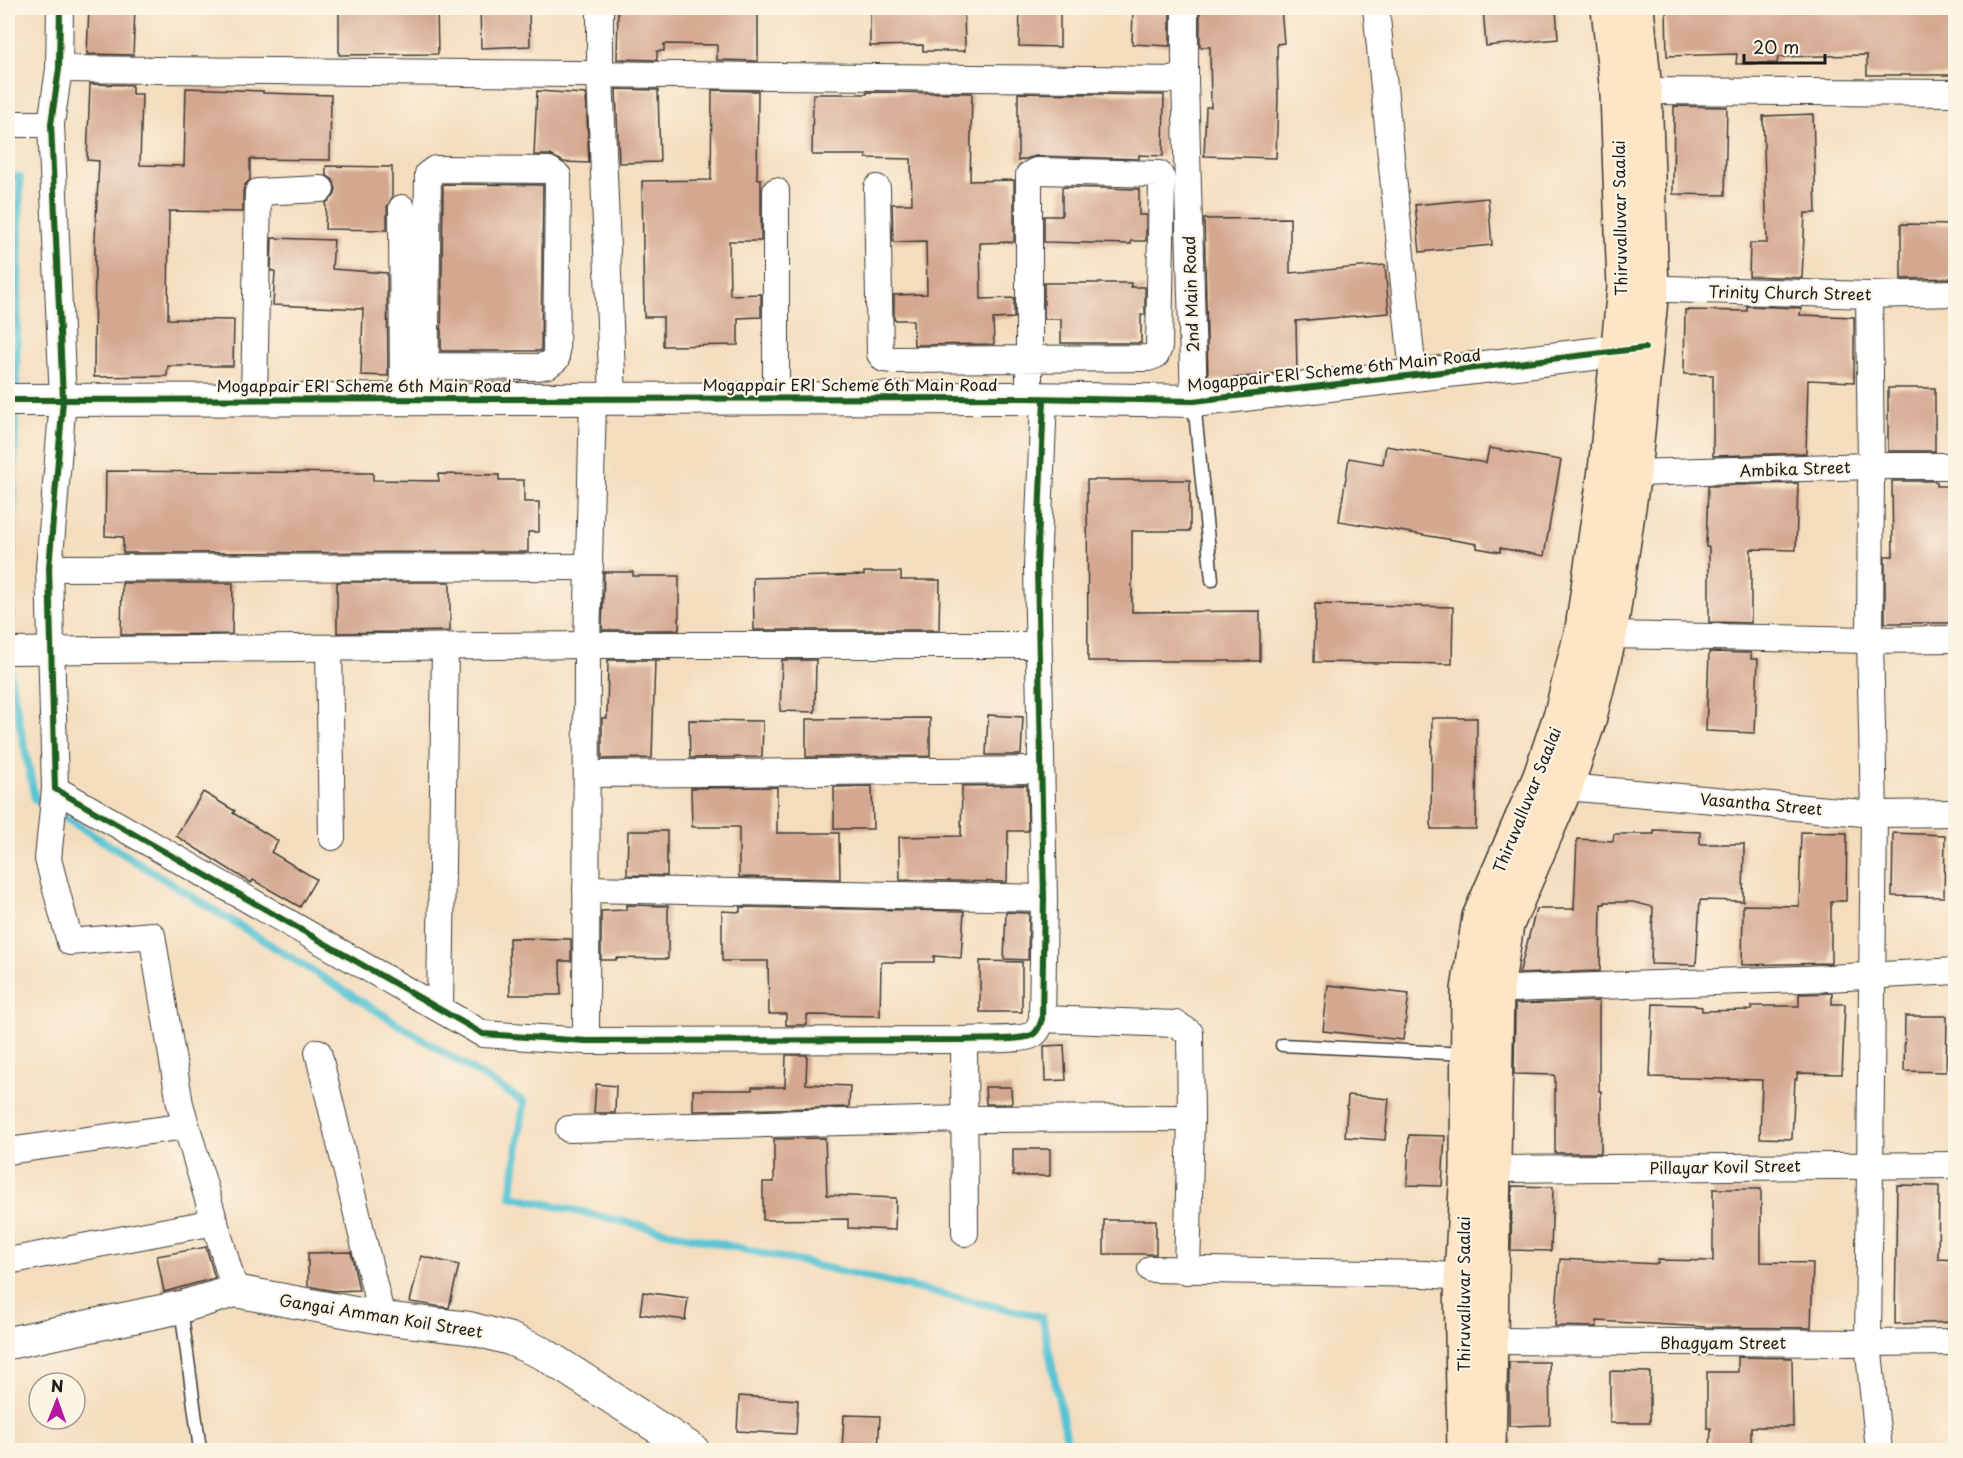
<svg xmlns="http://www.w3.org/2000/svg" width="1963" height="1458" font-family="'Playpen Sans',sans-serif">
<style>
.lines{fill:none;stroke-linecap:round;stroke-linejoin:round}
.stream{stroke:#58c3d3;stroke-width:8}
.building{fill:#d4a790}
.service-casing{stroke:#3c3934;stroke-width:15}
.minor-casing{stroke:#3c3934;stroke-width:28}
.tertiary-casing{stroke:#3c3934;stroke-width:34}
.secondary-casing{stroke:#3c3934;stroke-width:36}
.service{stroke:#fff;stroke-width:12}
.minor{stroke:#fff;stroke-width:26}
.tertiary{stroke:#fff;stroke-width:32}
.secondary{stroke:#fde5c5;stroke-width:33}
.cycleway-casing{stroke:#fcf5e5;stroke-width:10}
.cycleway{stroke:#1b5e20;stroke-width:6}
.labels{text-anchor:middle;stroke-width:4.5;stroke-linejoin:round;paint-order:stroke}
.street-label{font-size:16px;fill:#1c1c1c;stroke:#fcf5e5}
</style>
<rect width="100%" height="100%" fill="#fcf5e5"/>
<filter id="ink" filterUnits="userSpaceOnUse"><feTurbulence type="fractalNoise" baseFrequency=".0167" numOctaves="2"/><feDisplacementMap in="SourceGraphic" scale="12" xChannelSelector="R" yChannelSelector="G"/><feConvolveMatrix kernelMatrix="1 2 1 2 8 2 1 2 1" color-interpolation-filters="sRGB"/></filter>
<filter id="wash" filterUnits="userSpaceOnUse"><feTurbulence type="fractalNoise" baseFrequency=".008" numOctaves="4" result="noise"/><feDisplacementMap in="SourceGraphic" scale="24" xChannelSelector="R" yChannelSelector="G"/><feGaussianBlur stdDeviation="1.35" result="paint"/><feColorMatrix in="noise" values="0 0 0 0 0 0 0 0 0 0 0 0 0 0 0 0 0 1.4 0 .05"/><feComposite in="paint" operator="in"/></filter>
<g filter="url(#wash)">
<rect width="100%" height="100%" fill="#f4ddbe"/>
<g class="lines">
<path class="stream" d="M8 176 20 177 10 675 35 799 524 1102 511 1196 1042 1317 1069 1450"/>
</g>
<g id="blocks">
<g class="building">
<path d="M89 8H135L133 55 87 54Z"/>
<path d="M339 8H437L438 54 339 55Z"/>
<path d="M480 8H529L530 46 481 48Z"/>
<path d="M618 8H758V61L717 60V45L664 44V51H657V60L617 59Z"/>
<path d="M870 8H964L965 51H923V45L870 46Z"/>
<path d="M1020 8H1060V47L1019 46Z"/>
<path d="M1133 8H1170V46L1132 44Z"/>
<path d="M1213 8H1281L1284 43 1277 44 1278 98 1276 158 1204 156 1206 107H1211L1210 47H1200V9Z"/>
<path d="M1483 8H1556L1558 39 1486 46Z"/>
<path d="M1666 8H1956V75H1867V55L1778 57 1777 63 1736 64 1737 54 1667 56Z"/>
<path d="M90 84 132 85V94H142L140 165 184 166 186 88 263 91V93L331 95 330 160 250 159V180L245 185 243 191V212L169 211 168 319 234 320 233 366H168L167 376 94 377 95 239 99 161 87 160Z"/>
<path d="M616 89 658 90 660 162 619 163Z"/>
<path d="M712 90 758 91 757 179H761V241H729L730 295 761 294V317L738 318V345L663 346V317H644L642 181 711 180Z"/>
<path d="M537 91 586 94 589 163 564 162 550 155H534Z"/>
<path d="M867 92 972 93 970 181 1014 180V242L980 243 981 299 1014 298V318L993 319 994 344 914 345 913 320H894V295L927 294 926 241 893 242 892 204H912L911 159 866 158V155H812L813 94H867Z"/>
<path d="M1018 93 1164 95 1163 156 1139 155V159L1036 156 1018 161Z"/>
<path d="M1674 106 1727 107 1725 195 1673 194Z"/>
<path d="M1813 114 1816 213H1805L1802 278 1749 276 1750 243H1767L1763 116Z"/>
<path d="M326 166 392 167V198L387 207V230L325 229 326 203 334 196 336 189 333 180 326 175Z"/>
<path d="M443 184 543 185 541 351H441Z"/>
<path d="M1062 187 1139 189V215H1146V241H1131V244L1044 242V216H1062Z"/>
<path d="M1488 198 1492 245 1420 252 1415 205Z"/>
<path d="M1290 218V273L1385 265 1389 313 1296 321 1297 371 1208 381 1204 219Z"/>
<path d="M1901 224 1956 225V278L1901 279Z"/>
<path d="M272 238 334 240 332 269 387 273 388 376 361 375 363 309 273 305 275 271H271Z"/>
<path d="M1044 283H1131V287H1145V315H1141V343H1061V319H1044Z"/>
<path d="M1747 306 1801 308 1800 315 1854 317V382L1808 380 1806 453 1713 456V375L1684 374 1685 310 1747 311Z"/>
<rect x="1888" y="388" width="47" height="63"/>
<path d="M1386 446 1486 463 1489 448 1561 460 1544 556 1500 548V552L1477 548V544L1339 521 1349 458 1383 464Z"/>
<path d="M106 471 373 473V480L439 481 438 474 499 475V480H524V502H539V532H528V552L123 553V537L105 536Z"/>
<path d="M1087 480H1190V531H1132V612L1260 611V661H1088Z"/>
<path d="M1892 481H1935L1937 482V486H1956V623H1885V556H1893Z"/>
<path d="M1798 483 1796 550 1751 549V623L1709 622V547H1706L1708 486Z"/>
<path d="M604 572H633V576H679V630H602Z"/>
<path d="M864 572H901V580H940L939 630H754L753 578 864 575Z"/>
<path d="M337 582H450V631L337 633Z"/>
<path d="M122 583H233L232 634 121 635Z"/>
<path d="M1315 604 1453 607 1452 664 1314 662Z"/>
<path d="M1709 652 1751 653V659H1758L1755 733 1706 731Z"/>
<path d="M608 660H671H655L652 758 602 759V718H607Z"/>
<path d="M782 660H816L815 712 780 711Z"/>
<path d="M988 715 1023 717 1021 755H986Z"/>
<path d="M930 718V756L806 757V719Z"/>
<path d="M1432 718H1477L1476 829H1431Z"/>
<path d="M689 720 763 721 762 757 690 758Z"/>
<path d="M1027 785 1028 831H1008L1007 882 900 880 899 837 961 836 962 786Z"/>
<path d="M872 786 873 829H834V787Z"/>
<path d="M777 787V833H839L840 879 739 877V827H692L691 788Z"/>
<path d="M203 792 235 811 233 813 278 841 271 852 316 879 300 907 253 880 251 883 176 836Z"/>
<path d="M1654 830 1700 832V844H1744L1743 901 1700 900 1696 965 1651 964 1653 907 1633 902H1605V904H1601L1600 971 1519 974 1536 909H1574L1577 839 1613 841 1614 834H1654Z"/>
<path d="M628 831H667V876L627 875Z"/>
<path d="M1801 832 1847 833 1846 901H1831V963L1742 965 1743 905 1799 906Z"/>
<path d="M1893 833 1945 835 1944 897 1892 896Z"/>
<path d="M626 905 668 906V959L616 958V960H601V911L626 910Z"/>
<path d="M740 907 964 911 961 958 934 956V962H881L880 1016 807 1015V1025H786V1014H769L768 961H722V911L740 912Z"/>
<path d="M1006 912 1029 913 1028 960 1004 959Z"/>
<path d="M509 938 571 939V961H560L561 995H510Z"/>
<path d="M980 961 1022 962V1012H980Z"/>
<path d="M1328 985 1409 994 1403 1040 1323 1031Z"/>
<path d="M1832 993V1004H1845L1842 1074 1797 1073V1079H1795L1792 1139 1760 1138 1762 1080 1650 1077 1653 1004 1695 1005V1006L1702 1007V1011L1752 1010V1006H1799V994Z"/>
<path d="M1599 1001V1091H1601V1153H1555V1078L1554 1075 1514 1074 1515 1004Z"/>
<path d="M1905 1016H1947L1946 1072 1904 1071Z"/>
<path d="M1064 1045 1066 1080 1045 1081 1044 1046Z"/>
<path d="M786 1055H807L806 1084 850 1086 849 1107 693 1111V1090H752V1087H785Z"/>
<path d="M596 1084 616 1086 615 1113H594Z"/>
<path d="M985 1087H1011L1012 1104H986Z"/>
<path d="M1348 1095 1389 1099 1385 1140 1345 1137Z"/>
<path d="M1409 1135 1445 1136 1442 1186 1407 1185Z"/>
<path d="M825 1138 827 1195 896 1198 895 1230 848 1228V1219L763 1220V1182H774V1139Z"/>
<rect x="1013" y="1149" width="37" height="27"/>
<path d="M1897 1185 1939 1186 1938 1259 1956 1260V1322L1895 1324Z"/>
<path d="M1512 1186 1553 1187 1551 1251 1511 1250Z"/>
<path d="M1713 1189H1761V1262L1813 1263 1811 1328 1706 1327 1597 1321V1327L1555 1326 1560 1259 1658 1264V1260L1713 1261Z"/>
<rect x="1104" y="1220" width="52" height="34"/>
<path d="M206 1247 215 1278 164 1292 157 1256Z"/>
<path d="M351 1252 359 1290 334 1291 308 1286V1253Z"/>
<path d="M421 1256 459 1265 449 1308 410 1302Z"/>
<path d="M643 1292 688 1298 685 1320 640 1314Z"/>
<path d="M1738 1357 1792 1358 1793 1427H1751V1450H1710L1711 1428H1707V1372H1738Z"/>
<path d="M1509 1362H1549L1550 1425 1509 1426Z"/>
<path d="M1610 1371 1650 1372V1423H1610Z"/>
<path d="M739 1396 798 1400 796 1434 737 1431Z"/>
<path d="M844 1415 880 1416 878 1450H842Z"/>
</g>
</g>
</g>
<g filter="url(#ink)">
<use href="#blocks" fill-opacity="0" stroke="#3c3934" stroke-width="1.5"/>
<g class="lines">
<defs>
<g id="service">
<path d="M1194 402 1212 580"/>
<path d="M1282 1045 1467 1054"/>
<path d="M181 1308 200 1450"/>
</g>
<g id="minor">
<path d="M60 8 59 69 51 124 63 400 49 568 55 789 483 1034 586 1041 964 1040C978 1039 1021 1041 1032 1035 1038 1032 1040 1025 1042 1019L1044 898 1037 567 1044 399"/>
<path d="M600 8V74L613 399"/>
<path d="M1185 8V80L1194 401"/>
<path d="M1376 8 1413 374"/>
<path d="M59 69 1185 80"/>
<path d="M1645 91 1956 93"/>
<path d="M8 124H51"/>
<path d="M877 188 880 354 884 359 893 360 1148 358 1156 355 1159 347 1162 179 1159 174 1036 171 1029 175V398"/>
<path d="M776 191V399"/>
<path d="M402 208 403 400"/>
<path d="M1633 288 1869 295 1956 293"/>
<path d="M1869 295 1871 466 1870 640 1874 814 1868 1343 1879 1450"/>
<path d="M425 399 428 174 435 169 549 170 558 176 556 359 548 365 538 367 426 366"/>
<path d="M254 400 258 192 321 189"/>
<path d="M1634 473 1871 466H1956"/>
<path d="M49 568 590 567"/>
<path d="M1610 635 1870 640 1956 639"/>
<path d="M329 648 332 837"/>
<path d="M8 651 587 645H1038"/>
<path d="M587 774 1041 770"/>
<path d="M1566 787 1874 814 1956 813"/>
<path d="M55 789 48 859 70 942 152 935 180 1104 235 1291"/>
<path d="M586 889 1044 898"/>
<path d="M1481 990 1828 978 1956 971"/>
<path d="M440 1009 445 647"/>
<path d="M1042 1019 1176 1024 1190 1033 1191 1118 1187 1271"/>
<path d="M964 1040 965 1233"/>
<path d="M586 1041 587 645 593 399"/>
<path d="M318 1052 382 1318"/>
<path d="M569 1129 965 1119 1191 1118"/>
<path d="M8 1151 186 1126"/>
<path d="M1495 1169 1956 1165"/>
<path d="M8 1261 215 1222"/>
<path d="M1151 1269 1425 1274 1461 1277"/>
<path d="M1491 1341 1868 1343 1956 1342"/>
</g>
<g id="tertiary">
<path d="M8 400 1029 398 1194 401 1644 348"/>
<path d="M8 1343 181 1307 235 1291 382 1318 469 1328 510 1339 544 1354 693 1450"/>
</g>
<g id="secondary">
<path d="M1464 1450 1461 1277 1467 1169 1468 990 1479 917 1540 776 1561 713 1582 629 1605 470 1624 288 1617 93 1608 8"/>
<path d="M1489 1450 1497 989 1507 925 1566 787 1589 721 1610 635 1634 473 1652 289 1645 91 1637 8"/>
</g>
</defs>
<use href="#service" class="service-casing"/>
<use href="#minor" class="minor-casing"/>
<use href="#tertiary" class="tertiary-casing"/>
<use href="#secondary" class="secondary-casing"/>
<use href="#service" class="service"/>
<use href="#minor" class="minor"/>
<use href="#tertiary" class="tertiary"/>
<use href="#secondary" class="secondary"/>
<defs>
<g id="cycleway">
<path d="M60 8 59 69 51 124 63 400 49 568 55 789 483 1034 586 1041 964 1040C978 1039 1021 1041 1032 1035 1038 1032 1040 1025 1042 1019L1044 898 1037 567 1044 399"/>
<path d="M8 400 1029 398 1194 401 1645 348"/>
</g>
</defs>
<use href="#cycleway" class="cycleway-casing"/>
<use href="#cycleway" class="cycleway"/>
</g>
</g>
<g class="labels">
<g class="street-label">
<text transform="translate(1620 218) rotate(-91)" y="6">Thiruvalluvar Saalai</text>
<text transform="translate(1790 293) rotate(1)" y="6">Trinity Church Street</text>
<text transform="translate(1191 294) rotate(-92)" y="6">2nd Main Road</text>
<text transform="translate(1334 370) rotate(-6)" y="6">Mogappair ERI Scheme 6th Main Road</text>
<text x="850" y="391">Mogappair ERI Scheme 6th Main Road</text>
<text x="364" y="392">Mogappair ERI Scheme 6th Main Road</text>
<text transform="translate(1795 469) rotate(-2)" y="6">Ambika Street</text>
<text transform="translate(1527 800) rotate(-68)" y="6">Thiruvalluvar Saalai</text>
<text transform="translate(1761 804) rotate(5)" y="6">Vasantha Street</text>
<text transform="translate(1725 1167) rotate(-1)" y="6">Pillayar Kovil Street</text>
<text transform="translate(1464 1294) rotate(-90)" y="6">Thiruvalluvar Saalai</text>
<text transform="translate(381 1316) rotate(9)" y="6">Gangai Amman Koil Street</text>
<text x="1723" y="1349">Bhagyam Street</text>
</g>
</g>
<rect width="1963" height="1458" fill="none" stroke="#fcf5e5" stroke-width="30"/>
<g transform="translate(57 1401) rotate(1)"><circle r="28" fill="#fcf5e5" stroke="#a29e95" stroke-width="1.5"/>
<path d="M0-4.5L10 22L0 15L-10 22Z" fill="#b5179e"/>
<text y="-9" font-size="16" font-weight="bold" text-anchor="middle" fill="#1c1c1c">N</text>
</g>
<path d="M1744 54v9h81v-9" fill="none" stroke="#1c1c1c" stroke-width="3"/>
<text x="1753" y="54" font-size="18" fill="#1c1c1c" stroke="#fcf5e5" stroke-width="4.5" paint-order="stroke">20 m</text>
</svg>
